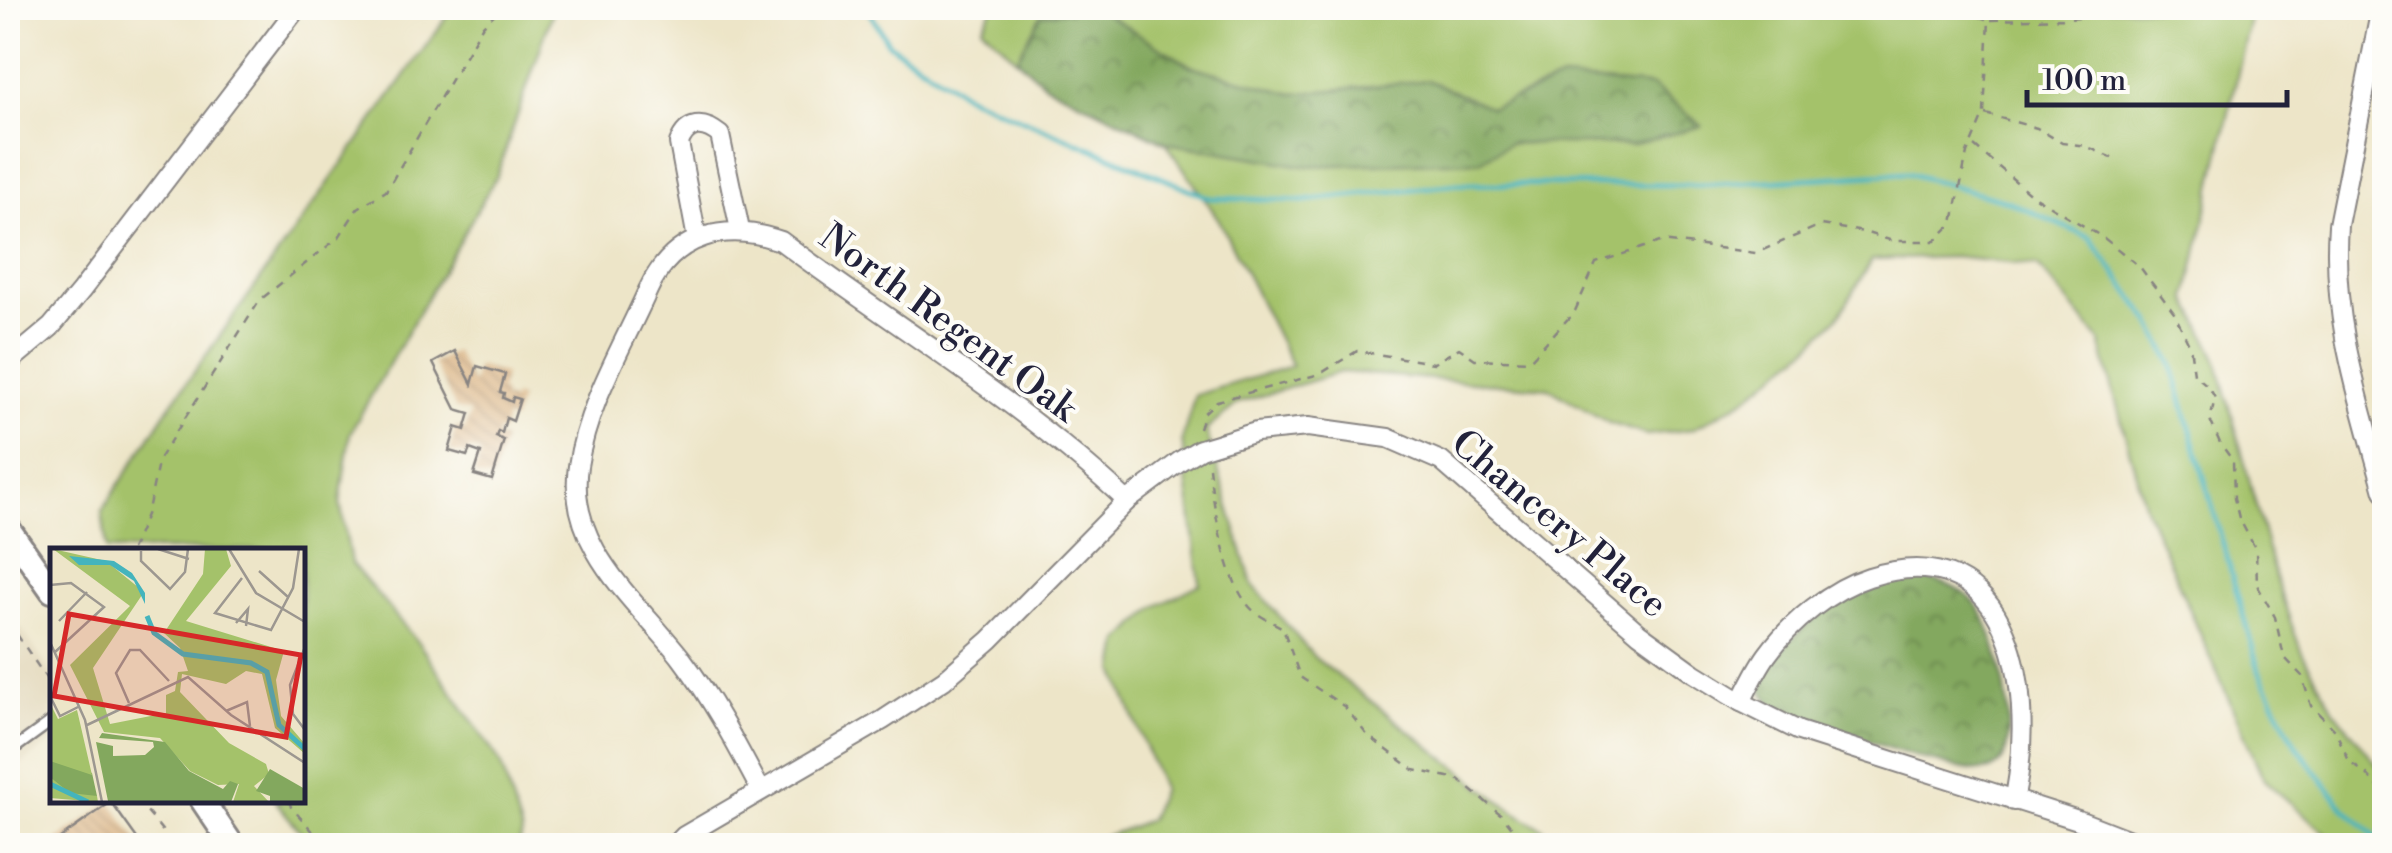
<svg xmlns="http://www.w3.org/2000/svg" width="2392" height="853" font-family="'Libre Bodoni',serif">
<style>
.built{fill:#e1d6b7}
.grass{fill:#a4c26a;stroke:#637252;stroke-width:2.5}
.forest{fill:url(#forest-crowns);stroke:#52654c;stroke-width:2.5}
.lines{fill:none;stroke-linecap:round;stroke-linejoin:round}
.stream{stroke:#44b4bd;stroke-width:5}
.building{fill:url(#building-back-hatch)}
.service-casing{stroke:#888482;stroke-width:14}
.minor-casing{stroke:#888482;stroke-width:22}
.tertiary-casing{stroke:#888482;stroke-width:28}
.path{stroke:#888482;stroke-width:2.5;stroke-dasharray:8 8;stroke-linecap:butt}
.service{stroke:#fff;stroke-width:9}
.minor{stroke:#fff;stroke-width:18}
.tertiary{stroke:#fff;stroke-width:22}
.labels{text-anchor:middle;stroke-width:8;stroke-linejoin:round;paint-order:stroke}
.street-label{font-size:38px;fill:#22223b;stroke:#fdfcf7}
.inset-river{fill:none;stroke:#44b4bd;stroke-width:5}
.inset-road{fill:none;stroke:#9c9790;stroke-width:2.5}
.view{fill:#d62828;fill-opacity:0.15;stroke:#d62828;stroke-width:5}
.inset-edge{fill:none;stroke:#22223b;stroke-width:5}
</style>
<defs>
<pattern id="forest-crowns" width="20" height="18" patternUnits="userSpaceOnUse" patternTransform="scale(2.5)"><rect width="20" height="18" fill="#83a85e"/><path d="M2 6a3 3 0 1 1 6 0M12 15a3 3 0 1 1 6 0" fill="none" stroke="#6b884f"/></pattern>
<pattern id="building-back-hatch" width="6" height="6" patternUnits="userSpaceOnUse" patternTransform="scale(2.5)"><rect width="6" height="6" fill="#ddb98c"/><path d="M-1 5l2 2M0 0l6 6M5-1l2 2" fill="none" stroke="#bd9f7a"/></pattern>
</defs>
<rect width="100%" height="100%" fill="#fdfcf7"/>
<filter id="ink" filterUnits="userSpaceOnUse"><feTurbulence type="fractalNoise" baseFrequency=".01" numOctaves="2"/><feDisplacementMap in="SourceGraphic" scale="20" xChannelSelector="R" yChannelSelector="G"/><feConvolveMatrix kernelMatrix="1 2 1 2 8 2 1 2 1" color-interpolation-filters="sRGB"/></filter>
<filter id="wash" filterUnits="userSpaceOnUse"><feTurbulence type="fractalNoise" baseFrequency=".0048" numOctaves="4" result="noise"/><feDisplacementMap in="SourceGraphic" scale="40" xChannelSelector="R" yChannelSelector="G"/><feGaussianBlur stdDeviation="2.25" result="paint"/><feColorMatrix in="noise" values="0 0 0 0 0 0 0 0 0 0 0 0 0 0 0 0 0 1.4 0 .05"/><feComposite in="paint" operator="in"/></filter>
<g filter="url(#wash)">
<rect width="100%" height="100%" fill="#ede5c8"/>
<path class="built" d="M8 608 52 675V742L8 774Z"/>
<g class="grass">
<path d="M453 8H554L497 175 350 433 340 502 351 563 420 645 500 762 522 833 519 845H312L275 801 302 800V550H107L102 511 168 409Z"/>
<path d="M993 8H2236L2250 19 2187 298 2217 359 2277 584 2301 651 2334 710 2384 773V845H2340L2264 780 2145 507 2099 339 2038 266 1953 257 1872 260 1840 315 1809 347 1745 399 1693 429 1647 435 1609 423 1549 388 1341 372 1238 403 1206 430 1252 584 1315 658 1512 810 1569 845H1083L1149 820 1162 789 1115 670 1120 641 1155 607 1200 584 1182 440 1195 395 1292 366 1219 220 1167 144 1044 84 982 27Z"/>
</g>
<g class="forest">
<path d="M1081 8H1096L1191 66 1293 94 1428 80 1491 108 1562 79 1652 86 1702 126 1631 145 1511 143 1480 161 1303 166 1167 143 1044 84 1017 59 1041 15Z"/>
<path d="M1907 578C1932 579 1959 583 1976 604 1997 629 2023 740 1999 764 1991 772 1980 772 1970 770 1924 762 1862 739 1817 722 1804 718 1786 714 1775 706 1768 701 1765 694 1761 688 1779 633 1851 583 1907 578Z"/>
</g>
<g class="lines">
<path class="stream" d="M867 8 889 44 969 97 1210 198 1303 201 1458 184 1700 185 1907 173 2007 201 2090 238 2151 322 2172 364 2259 671 2296 745 2343 807 2384 844"/>
</g>
<g id="blocks">
<g class="building">
<path d="M455 351 472 384 477 366 505 374 500 392 504 393 503 398 512 402 513 397 520 399 513 421 506 418 502 433 498 431 496 437 504 440 492 480 474 475 481 453 470 449 467 456 449 451 456 427 465 430 470 413 456 409 433 363Z"/>
<path d="M111 802 141 844 49 846Z"/>
</g>
</g>
</g>
<g filter="url(#ink)">
<use href="#blocks" fill-opacity="0" stroke="#888482" stroke-width="2.5"/>
<g class="lines">
<defs>
<path id="service" d="M8 753 52 721"/>
<g id="minor">
<path d="M2381 8 2338 225C2331 320 2360 401 2384 491"/>
<path d="M697 239 679 143C687 122 703 121 720 135L740 230"/>
<path d="M8 363 51 327 81 291 297 8"/>
<path d="M1741 702C1749 686 1757 669 1767 655 1791 622 1831 589 1869 577 2017 530 2036 699 2014 801"/>
<path d="M760 789C736 744 713 700 682 659 637 601 566 547 578 466 587 405 623 346 648 290 674 233 726 222 781 241 897 328 1021 401 1127 501"/>
<path d="M674 846 684 836 883 720 944 680 990 640 1127 501 1180 461 1200 449 1256 432 1308 427 1388 438 1441 461 1639 633 1694 673 1741 702 1799 731 2078 820 2145 846"/>
</g>
<g id="tertiary">
<path d="M8 528 52 591"/>
<path d="M202 800 233 846"/>
</g>
</defs>
<use href="#service" class="service-casing"/>
<use href="#minor" class="minor-casing"/>
<use href="#tertiary" class="tertiary-casing"/>
<g class="path">
<path d="M1873 15 1875 8"/>
<path d="M1991 20 2069 18 2136 12"/>
<path d="M1985 114 2037 128 2062 143 2086 146 2118 161"/>
<path d="M1974 146 2033 196 2104 238 2140 267 2174 313 2190 346 2194 374 2209 387 2215 398 2210 420 2220 443 2233 461 2234 498 2239 518 2256 550 2257 585 2275 617 2284 657 2302 676 2311 706 2335 730 2350 763 2366 773 2384 794"/>
<path d="M1199 428 1204 413 1217 401 1320 374 1357 351 1434 363 1459 348 1475 359 1529 361 1575 311 1596 263 1663 241 1756 253 1821 225 1864 232 1893 241H1935L1953 223 1967 153 1984 113 1989 20 1953 8"/>
<path d="M1209 467C1213 503 1226 590 1255 612 1263 618 1274 623 1283 628L1300 677 1345 707 1367 735 1414 770 1458 779 1504 817 1526 846"/>
<path d="M131 550 148 510 159 459 260 300 339 237 358 208 386 191 483 25 501 8"/>
<path d="M8 621 52 687"/>
<path d="M137 800 175 846"/>
<path d="M289 800 291 807 326 846"/>
</g>
<use href="#service" class="service"/>
<use href="#minor" class="minor"/>
<use href="#tertiary" class="tertiary"/>
</g>
</g>
<g class="labels">
<g class="street-label">
<text transform="translate(949 322) rotate(36)" y="13">North Regent Oak</text>
<text transform="translate(1560 523) rotate(40)" y="13">Chancery Place</text>
</g>
</g>
<g transform="translate(50 548)">
<rect width="255" height="255" fill="#ede5c8"/>
<path d="M3 1 56 13 94 44 43 120 60 176 116 165V147L125 143 128 124 138 123 130 100 114 85 153 26 155 1H176L181 18 136 73 234 103 226 132 231 168 255 196V206L225 180 212 126 196 123 176 136 132 126 130 144 179 195 216 216 219 226 204 238 219 254H183L189 236 168 237 140 223 110 190 54 184 20 117 80 58ZM0 229 47 248 48 254 0 250Z" fill="#a4c26a"/>
<path d="M52 185 115 194 139 223 173 241 180 233 188 236 181 254 58 253 46 194 63 198V208L95 207 104 199 103 194 49 190ZM0 209 42 225 47 248 20 245 0 229ZM220 221 255 241V254H220V248L206 243Z" fill="#83a85e"/>
<path d="M0 155 8 171 27 162 42 227 0 213Z" fill="#a4c26a"/>
<path d="M19 8 64 13 82 25 95 45V56L84 33 60 17H29Z" fill="#44b4bd"/>
<path class="inset-river" d="M97 68 104 85 133 106 201 115 217 124 229 177 255 201M0 236 38 254"/>
<path class="inset-road" d="M108 1 139 11M179 1 206 45 255 74M91 3V13L120 41 135 24 138 1M209 23 238 49M192 30 165 65 221 82 243 40 249 1M0 37 21 35 54 59 5 104M9 73 37 44M186 75 198 61 196 78M0 94 35 172 52 254M255 99 240 137 243 166 255 182M0 148 10 168 30 158M79 155 66 125 80 102H90L119 133M176 163 197 154 200 178M37 177 138 129 181 167 255 215"/>
<path class="view" d="M19 66 251 107 236 189 4 148Z"/>
<rect width="255" height="255" class="inset-edge"/>
</g>
<rect width="2392" height="853" fill="none" stroke="#fdfcf7" stroke-width="40"/>
<path d="M2027 90v15h260v-15" fill="none" stroke="#22223b" stroke-width="5"/>
<text x="2042" y="90" font-size="30" fill="#22223b" stroke="#fdfcf7" stroke-width="8" paint-order="stroke">100 m</text>
</svg>
